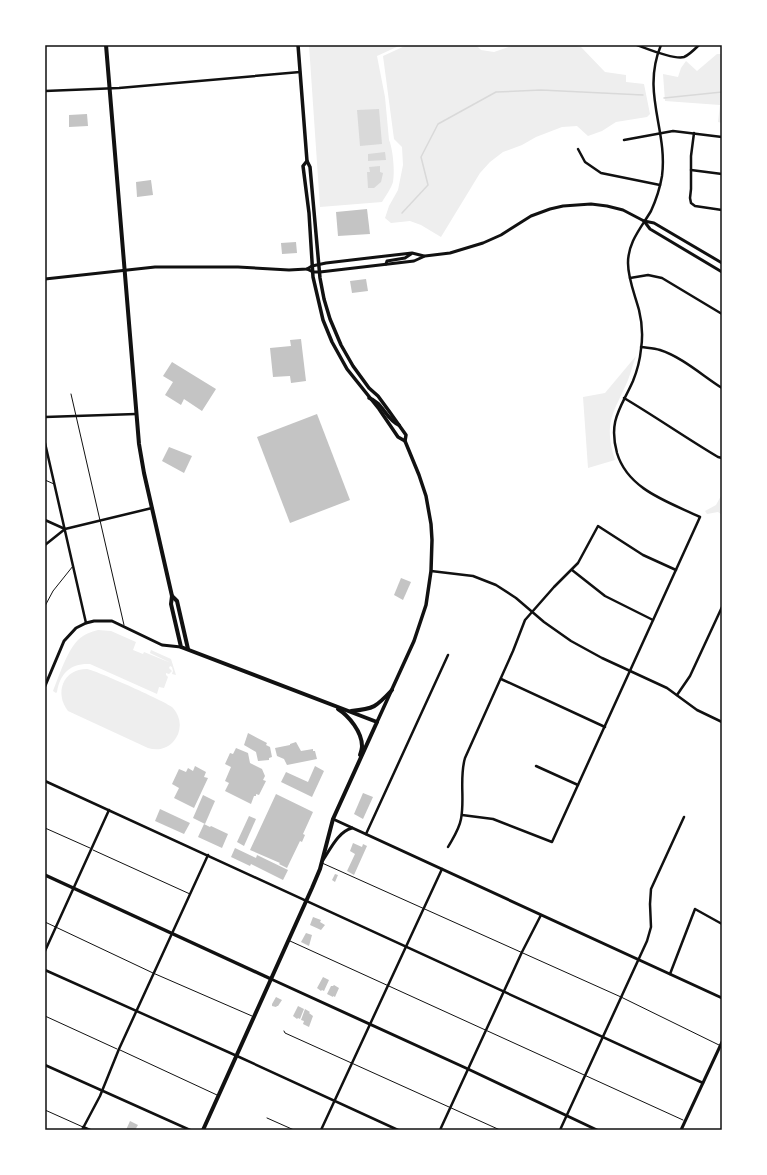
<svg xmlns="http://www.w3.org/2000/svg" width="767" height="1175" font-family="'Archivo Narrow',sans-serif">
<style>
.green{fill:#eee}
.water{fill:#d9d9d9}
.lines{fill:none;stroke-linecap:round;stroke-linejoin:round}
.stream{stroke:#d9d9d9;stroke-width:1.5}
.building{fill:#c4c4c4}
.service{stroke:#111;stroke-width:1}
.minor{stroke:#111;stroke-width:2.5}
.tertiary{stroke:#111;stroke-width:3}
.secondary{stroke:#111;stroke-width:3.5}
.primary{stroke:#111;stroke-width:4}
.neatline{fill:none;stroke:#111;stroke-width:1.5}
</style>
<rect width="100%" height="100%" fill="#fff"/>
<g class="green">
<path d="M309 45H401L377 56 385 97 389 140C393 149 395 172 393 182 391 189 386 195 382 202L320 207Z"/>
<path d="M407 45H476L481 50 494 52 514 45H572L581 47 605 72 626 75V82L644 84 650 114 647 117 616 122 602 131 588 136 577 126 562 127 536 137 522 145 503 152 490 162 480 173 441 237 421 225 410 221 391 223 385 218 389 206 398 190 403 165 402 147 394 139 383 56Z"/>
<path d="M717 54H722V123L718 122 720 105 665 101 663 74 678 77 681 68 686 61 697 71Z"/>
<path d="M636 356C633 364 631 372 628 380 614 413 603 421 615 460L588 468 583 397 605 393Z"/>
<path d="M722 494V515L718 512 707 514 705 511 716 505Z"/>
<path d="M98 630 111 631 136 642 133 650 143 654 144 652 171 663 150 653 151 650 171 659 176 675 172 674 173 671 172 667 170 666 169 668 172 671 169 674 166 673V675L168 677 164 688 159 687 157 694 90 664C71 663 60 673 57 692L56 693 53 691C59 676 67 651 78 640 84 634 91 632 98 630Z"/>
<path d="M87 669C97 671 167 702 173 708 182 718 182 732 173 742 166 749 157 751 148 748L68 711C54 693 63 669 87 669Z"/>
</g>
<g class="water">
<path d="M379 109 382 144 360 146 357 110Z"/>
<path d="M385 152 386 160 368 161V154Z"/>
<path d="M380 166V172L383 173 381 182 374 188H368L367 172H370L369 167Z"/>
</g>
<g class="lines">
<g class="stream">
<path d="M664 98 722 92"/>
<path d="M402 213 428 185 421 157 438 124 496 92 541 90 643 95"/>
</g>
</g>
<g class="building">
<path d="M87 114 88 126 69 127V115Z"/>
<path d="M151 180 153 195 137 197 136 182Z"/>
<path d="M367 209 370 234 338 236 336 212Z"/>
<path d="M296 242 297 253 282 254 281 243Z"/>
<path d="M366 279 368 291 352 293 350 281Z"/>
<path d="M301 339 306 381 291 383 290 376 273 377 270 348 291 346 290 340Z"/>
<path d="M172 362 216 389 202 411 184 399 181 405 165 395 173 382 163 376Z"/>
<path d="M317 414 350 500 290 523 257 437Z"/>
<path d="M169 447 192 456 184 473 162 461Z"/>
<path d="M401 578 411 582 403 600 394 595Z"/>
<path d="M248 733 267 743 266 745 270 747 272 757 269 758V760L258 761 256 752 244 745Z"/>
<path d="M296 742 301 751 313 749V751H315L317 759 287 765 284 759 277 756 275 748 290 745V744Z"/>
<path d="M236 748 248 753 250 763 262 769 265 776 263 780 266 781 259 795 256 794V796H254L251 804 225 791 229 783 225 781 231 767 225 764 230 753 233 754Z"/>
<path d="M195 766 206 772 204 777 208 778 194 808 174 798 179 788 172 784 179 769 186 772 188 768 193 771Z"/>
<path d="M315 766 324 771 312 797 281 782 286 772 308 782Z"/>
<path d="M363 793 373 797 363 819 354 814Z"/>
<path d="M276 794 313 812 303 834 305 835 302 842 300 841 287 868 279 864 280 863 250 850Z"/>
<path d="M203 795 215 801 205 824 193 818Z"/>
<path d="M160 809 190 823 184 834 155 821Z"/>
<path d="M249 816 256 819 244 846 237 842Z"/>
<path d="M204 824 210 827 211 826 228 834 222 848 198 837Z"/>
<path d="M353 843 362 847 363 844 367 846 354 875 347 871 355 854 350 851Z"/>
<path d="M235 848 256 858 257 855 288 870 283 880 251 864 250 866 231 857Z"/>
<path d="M335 874 338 875 335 882 332 880Z"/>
<path d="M313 917 321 920 320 922 325 925 321 930 310 925Z"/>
<path d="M306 933 312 935 309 946 301 942Z"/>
<path d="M323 977 329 980 324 991 322 990 321 991 317 988Z"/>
<path d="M334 985 339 988 335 997 333 996V997L327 994 331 986H333Z"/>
<path d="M276 997 282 1000 278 1006H277L276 1007 272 1006V1004Z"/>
<path d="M298 1006 304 1009 300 1019 298 1018 297 1019 293 1016Z"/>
<path d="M305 1009 310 1012 309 1013 313 1016 309 1027 303 1024 304 1021 301 1020Z"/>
<path d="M130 1121 138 1125 135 1130H126Z"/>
</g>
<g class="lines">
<g class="service">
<path d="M71 394 124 625"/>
<path d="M45 480 54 484"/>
<path d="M45 606 53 591 73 566"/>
<path d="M45 828 90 848"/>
<path d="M93 850 190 894"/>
<path d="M322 863 621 997 719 1045"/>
<path d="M45 922 153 973 252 1016"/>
<path d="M290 941 683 1120"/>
<path d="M45 1016 117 1049"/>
<path d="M284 1031 285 1033 500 1130"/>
<path d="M120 1050 217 1095"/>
<path d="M45 1110 83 1127"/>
<path d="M267 1118 294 1130"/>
</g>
<g class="minor">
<path d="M637 45C648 49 674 60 684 57 689 55 695 49 699 45"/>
<path d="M45 91 119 88 300 72"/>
<path d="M694 133 691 156V189L690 198 691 203 695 206 722 210"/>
<path d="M624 140 673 131 722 137"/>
<path d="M578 149 585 162 601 173 660 185"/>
<path d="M691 170 722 174"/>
<path d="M630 278 648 275 662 278 722 314"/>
<path d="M641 347C648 348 654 348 660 350 682 357 703 376 722 388"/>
<path d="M624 398C656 417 686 438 718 457L722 458"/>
<path d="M45 417 136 414"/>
<path d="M45 443 86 623"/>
<path d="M45 520 65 529"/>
<path d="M45 545 65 529 152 508"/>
<path d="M572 570 605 596 653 620"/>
<path d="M431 571 473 576 496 585 516 598 544 622 571 641 602 658 667 688 697 710 722 722"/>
<path d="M501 679 605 727"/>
<path d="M677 695 690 676 722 607"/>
<path d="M536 766 578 785"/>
<path d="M45 781 703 1083"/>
<path d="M462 815 493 819 552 842 700 517C669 502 628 490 617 453 608 420 621 408 633 381 637 371 640 360 641 349 643 336 642 322 639 310 635 295 628 279 628 263 628 242 641 228 651 211 656 200 660 188 662 176 668 130 641 93 661 45"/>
<path d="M366 834 448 655"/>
<path d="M448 847C453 838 459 830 461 819 465 799 459 778 465 758L513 651 525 620 554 587 578 563 598 526 643 555 676 570"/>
<path d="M45 951 109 810"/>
<path d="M45 970 237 1056 398 1130"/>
<path d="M670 974 695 909 722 924"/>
<path d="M45 1065 190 1130"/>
<path d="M83 1127 90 1130"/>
<path d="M82 1130 100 1096 119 1049 208 855"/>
<path d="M321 1130 442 869"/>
<path d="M440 1130 522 952 541 915"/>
<path d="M560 1130 647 941 651 927 650 904 651 889 684 817"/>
</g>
<g class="tertiary">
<path d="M644 221 650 229 722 272"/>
<path d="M386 264 387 261 405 258 411 254"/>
<path d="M307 269 313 272H320L414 261 425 256 450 253 483 243 501 235 531 216 550 209 563 206 591 204 607 206 623 210 644 221 654 223 722 263"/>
<path d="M45 279 155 267H238L289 270 307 269 312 266 326 263 377 257 412 253 424 256"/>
<path d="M45 686 64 641 76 628 86 623 94 621H112L162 645 181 647"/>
<path d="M333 819 722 998"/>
<path d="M323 860C331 848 338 832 352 828"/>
<path d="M271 979 468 1069 597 1130"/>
<path d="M681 1130 722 1042"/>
</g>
<g class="secondary">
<path d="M298 45 307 161 310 167 320 278 324 299 330 319 341 345 353 366 369 388 378 396 389 411 406 435 405 441"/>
<path d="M307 161 303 166 309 213 313 277 323 320 332 342 347 369 379 409 398 437 405 441 419 475 426 496 431 524 432 540 431 571 426 605 414 641 377 722"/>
<path d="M369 398C383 402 386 420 399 425"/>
<path d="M45 875 271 979"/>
</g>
<g class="primary">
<path d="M106 45 139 444 144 473 172 596 171 604 181 647 377 722 333 819 320 869 312 888 203 1130"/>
<path d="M172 596 177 601 188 649"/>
<path d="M338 709C349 716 362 732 362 746 362 749 361 752 360 755"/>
<path d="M351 711C374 709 376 707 392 690"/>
</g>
</g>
<rect width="767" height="1175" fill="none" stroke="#ffffff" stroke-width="92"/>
<rect x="46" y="46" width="675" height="1083" class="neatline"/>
</svg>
